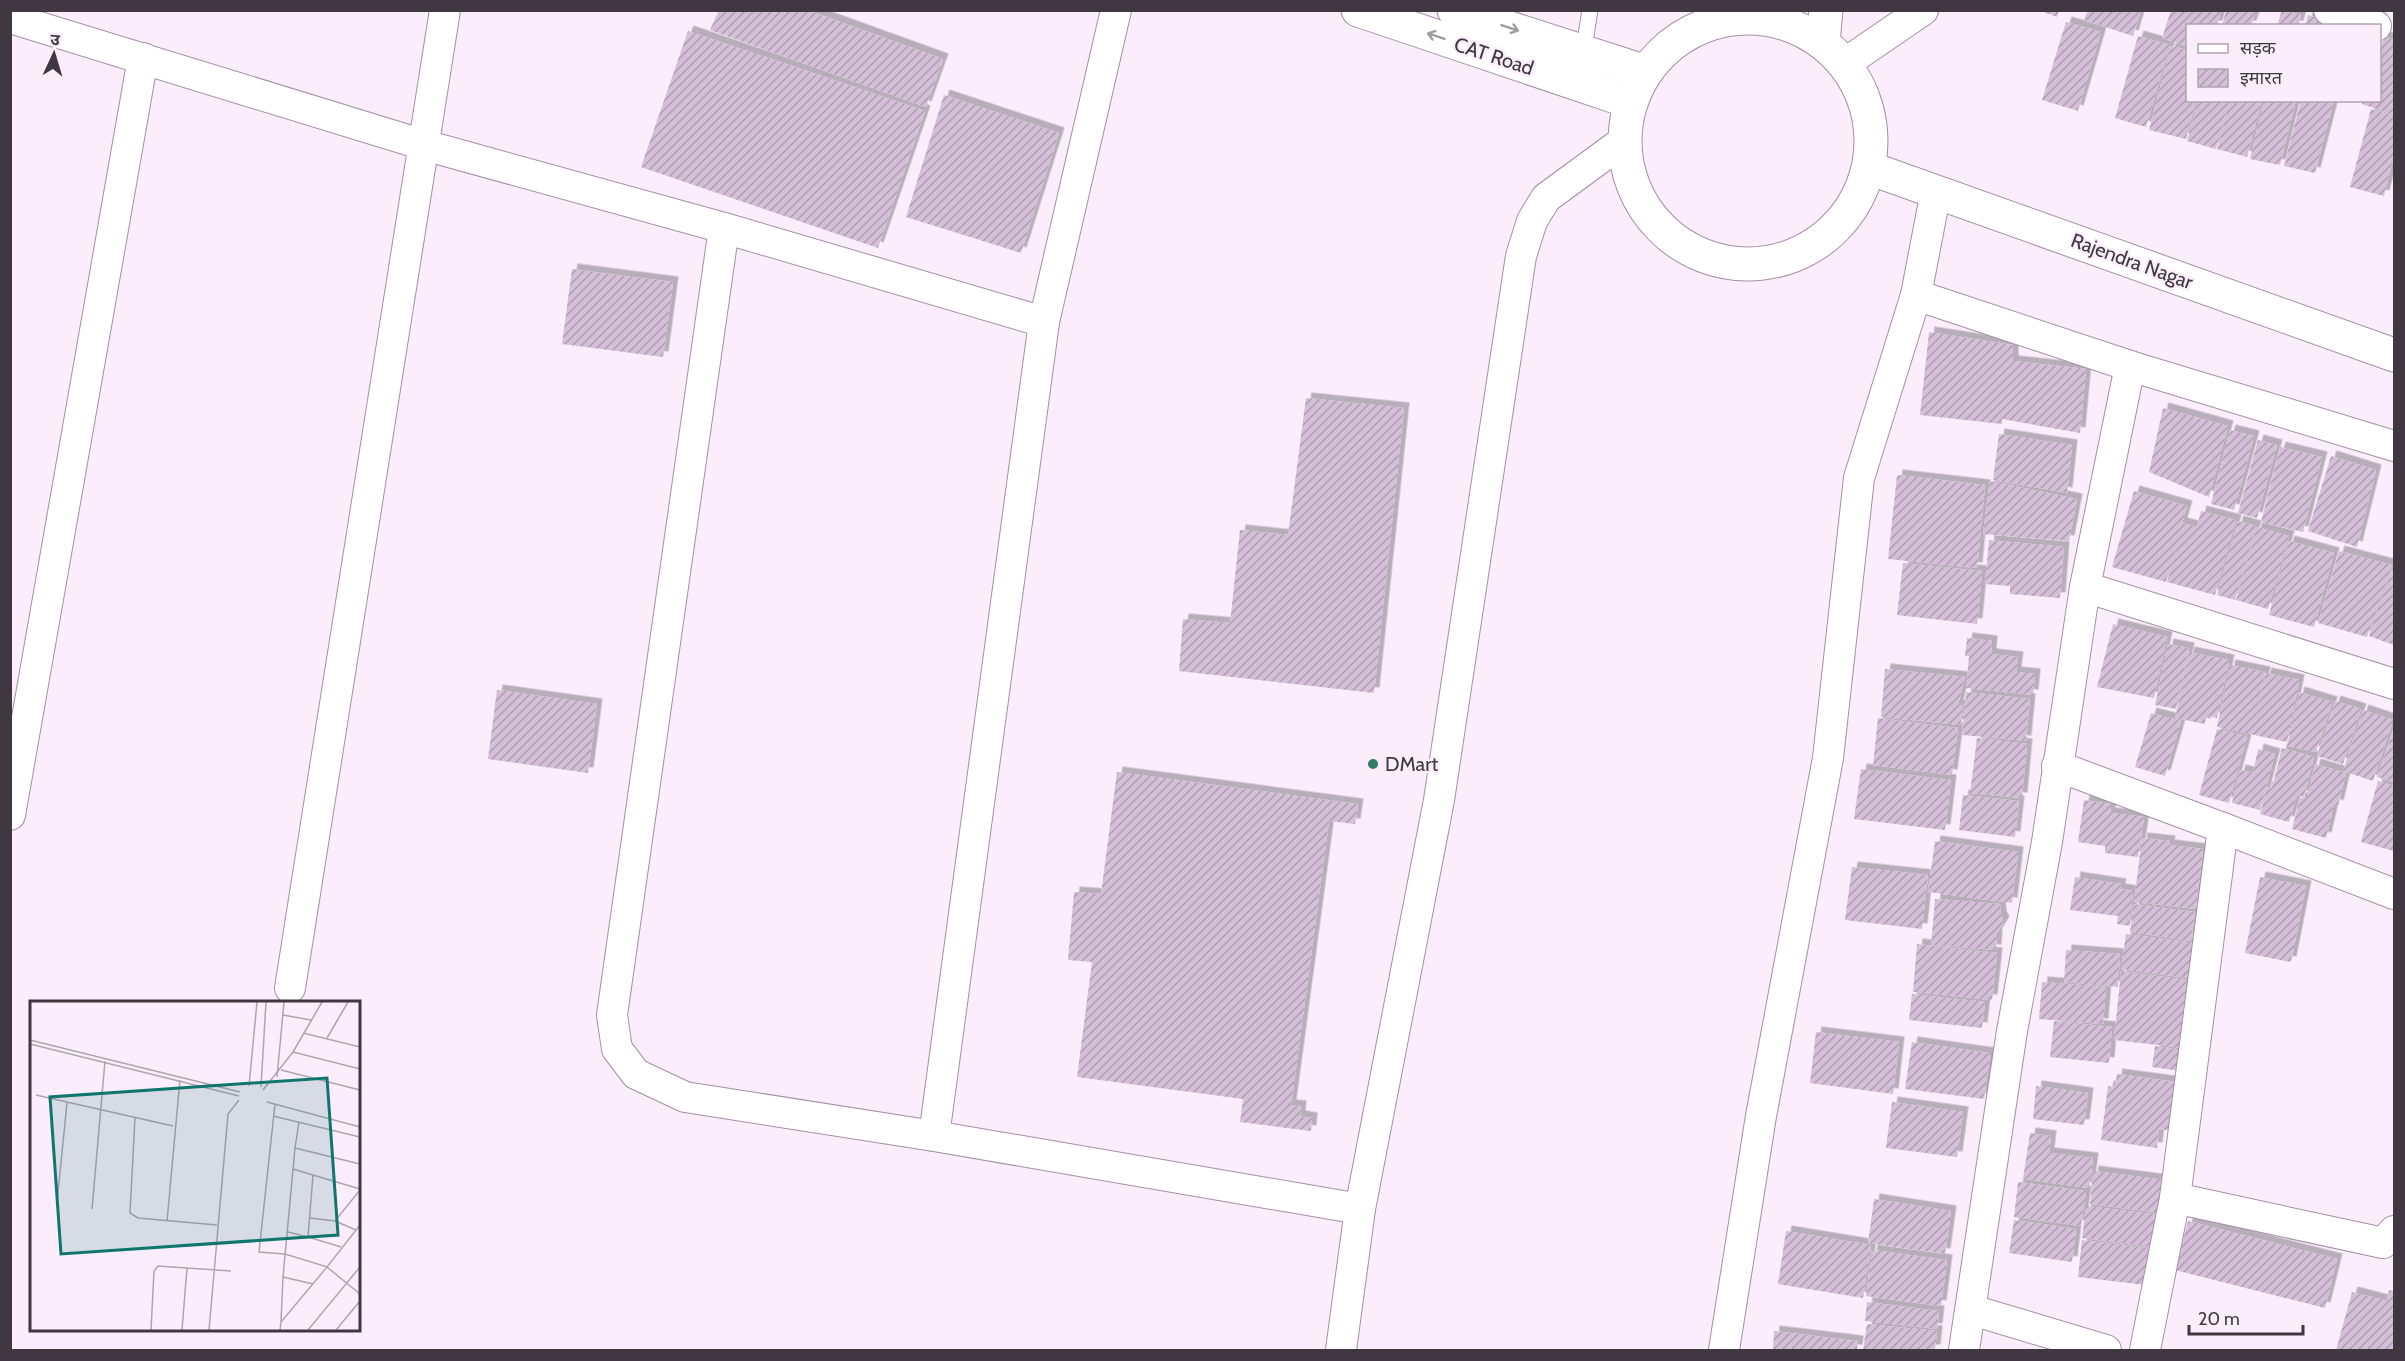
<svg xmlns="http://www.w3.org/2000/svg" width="2405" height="1361" font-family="Cabin,'Noto Sans Devanagari',sans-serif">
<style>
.building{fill:url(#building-hatch);filter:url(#shadow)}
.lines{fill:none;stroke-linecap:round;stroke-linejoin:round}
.lane-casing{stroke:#a48fa6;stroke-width:17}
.street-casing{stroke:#a48fa6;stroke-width:32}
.secondary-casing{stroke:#a48fa6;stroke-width:35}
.lane{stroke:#fff;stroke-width:15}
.street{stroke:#fff;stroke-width:30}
.secondary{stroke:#fff;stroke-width:33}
.oneway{stroke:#a09ba0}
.poi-dot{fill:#397967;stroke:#fbedfc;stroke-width:2}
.labels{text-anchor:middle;stroke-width:4.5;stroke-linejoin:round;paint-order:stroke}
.street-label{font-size:20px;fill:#403741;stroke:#fbedfc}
.poi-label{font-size:20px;fill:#403741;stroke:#fbedfc;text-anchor:start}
.inset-road{fill:none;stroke:#b0a4b1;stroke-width:1.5}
.view{fill:#0f766e;fill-opacity:0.15;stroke:#0f766e;stroke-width:3}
.inset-edge{fill:none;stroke:#403741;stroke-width:3}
</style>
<defs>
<pattern id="building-hatch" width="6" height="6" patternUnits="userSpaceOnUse" patternTransform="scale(1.5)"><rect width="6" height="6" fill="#d5bfd8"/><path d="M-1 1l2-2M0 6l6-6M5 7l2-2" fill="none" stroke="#ae9cb1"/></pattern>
<filter id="shadow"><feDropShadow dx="5.5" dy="-5.5" stdDeviation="0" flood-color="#0004"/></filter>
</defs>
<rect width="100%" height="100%" fill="#fbedfc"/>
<g class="building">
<path d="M719 10H807L943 59 926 107 710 30Z"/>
<path d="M2038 10H2059L2057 17Z"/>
<path d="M2088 10H2141L2133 36 2084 20Z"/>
<path d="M2171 10H2221L2217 26H2188V47L2162 38Z"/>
<path d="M2226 10H2256L2251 26H2222Z"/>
<path d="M2282 10 2301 15 2298 26H2277Z"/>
<path d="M2308 15 2331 21 2330 26H2305Z"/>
<path d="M2066 22 2101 32 2078 111 2042 100Z"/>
<path d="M688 31 925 111 878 248 641 167Z"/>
<path d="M2138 36 2170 45 2146 127 2115 118Z"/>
<path d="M2384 37 2394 40V115L2362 104 2363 100H2380V51Z"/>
<path d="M2171 46 2188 50V100H2196L2186 139 2149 130Z"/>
<path d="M944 95 1059 133 1021 253 906 217Z"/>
<path d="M2198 100H2229L2216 149 2187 141Z"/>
<path d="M2230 100H2262L2247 157 2217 149Z"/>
<path d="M2264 100H2296L2280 165 2250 159Z"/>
<path d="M2301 100 2313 104 2314 100H2334L2315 173 2284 166Z"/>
<path d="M2371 109 2394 116V155L2384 196 2350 187Z"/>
<path d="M572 269 673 282 663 357 562 344Z"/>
<path d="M1929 332 2013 345V361L2086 369 2080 433 2002 419V424L1920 415Z"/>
<path d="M1306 398 1404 408 1374 693 1179 671 1183 619 1230 623 1240 530 1288 535Z"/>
<path d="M2163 408 2228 426 2209 497 2149 472Z"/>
<path d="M2230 430 2254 436 2234 510 2211 504Z"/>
<path d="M1999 434 2072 445 2067 493 1993 480Z"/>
<path d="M2258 440 2277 445 2257 518 2238 513Z"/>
<path d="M2280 447 2322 457 2303 532 2261 522Z"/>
<path d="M2331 456 2376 470 2357 547 2308 531Z"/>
<path d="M1897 475 1985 485 1977 568 1888 559Z"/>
<path d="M1990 481 2077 499 2069 541 1983 534Z"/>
<path d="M2134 491 2187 506 2182 523 2197 527 2201 511 2236 520 2215 595 2167 582 2179 538 2166 582 2112 567Z"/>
<path d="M2238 521 2256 526 2235 600 2217 595Z"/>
<path d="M2257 527 2289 536 2268 609 2236 600Z"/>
<path d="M1989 540 2064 547 2060 598 2010 594V586L1985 584Z"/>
<path d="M2289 541 2334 553 2314 627 2269 615Z"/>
<path d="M2339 551 2392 565 2367 637 2318 623Z"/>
<path d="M1903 563 1982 571 1977 624 1897 615Z"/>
<path d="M2394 563V645L2369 636Z"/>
<path d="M2113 624 2167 637 2154 698 2097 687Z"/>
<path d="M1967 638 1992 641 1991 654 2018 657 2016 672 2035 674 2033 695 1966 688 1969 656H1965Z"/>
<path d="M2168 644 2189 648 2176 709 2155 705Z"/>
<path d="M2189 652 2229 660 2217 718 2206 716 2205 724 2175 718Z"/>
<path d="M2230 665 2265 672 2254 725 2266 673 2299 680 2287 742 2217 727Z"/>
<path d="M1885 669 1965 677 1958 705 1963 706 1961 725 1881 717Z"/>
<path d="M497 690 597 704 588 773 488 759Z"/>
<path d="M1966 692 2030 699 2026 741 1962 735Z"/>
<path d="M2299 692 2332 702 2316 752 2287 746Z"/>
<path d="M2335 701 2361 709 2343 764 2317 756Z"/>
<path d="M2363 710 2393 720 2373 781 2343 771Z"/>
<path d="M2151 713 2181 721 2165 776 2135 767Z"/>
<path d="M1878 718 1958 728 1952 775 1873 765Z"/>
<path d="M2394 728V782L2377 777Z"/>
<path d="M2217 729 2247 736 2229 803 2199 795Z"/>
<path d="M1977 738 2027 744 2022 798 1970 793Z"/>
<path d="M2282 748 2314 757 2304 797 2297 795 2289 822 2260 814 2267 787 2272 788Z"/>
<path d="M2258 749 2275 754 2260 810 2232 803 2240 770 2253 773Z"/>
<path d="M2315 764 2346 773 2338 806 2334 804 2326 838 2292 829 2300 798 2307 797Z"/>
<path d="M1861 769 1951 780 1945 830 1854 819Z"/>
<path d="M1117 772 1358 804 1355 824 1329 821 1291 1105 1301 1106 1300 1116 1312 1118 1311 1131 1240 1122 1243 1099 1077 1077 1092 962 1068 960 1074 892 1101 894Z"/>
<path d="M2378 781 2394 786V851L2361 842Z"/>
<path d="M1963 795 2019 801 2015 837 1959 830Z"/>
<path d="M2084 800 2111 804 2110 813 2144 817 2138 857 2105 853V846L2078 842Z"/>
<path d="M2142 838 2170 841 2169 845 2203 849 2196 909 2134 902Z"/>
<path d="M1935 841 2018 852 2012 903 1928 892Z"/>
<path d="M1852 867 1928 875 1922 929 1845 920Z"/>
<path d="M2075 877 2121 884 2120 889 2133 891 2130 926 2117 924 2118 916 2070 910Z"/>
<path d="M2260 877 2306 886 2291 962 2245 953Z"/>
<path d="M1935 899 2000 904 2001 916 2004 922 1997 933 1996 950 1931 945Z"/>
<path d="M2134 904 2195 912 2191 941 2130 932Z"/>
<path d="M2126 934 2193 943 2188 978 2121 969Z"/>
<path d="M1917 944 1997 953 1992 1000 1913 992Z"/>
<path d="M2066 950 2120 954 2118 987 2064 982Z"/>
<path d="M2121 971 2186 980 2185 992 2189 993 2184 1048 2114 1040Z"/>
<path d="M2042 982 2106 987 2103 1024 2039 1019Z"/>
<path d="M1912 994 1985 1002 1982 1028 1909 1020Z"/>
<path d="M2054 1021 2112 1027 2109 1063 2050 1057Z"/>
<path d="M1816 1032 1899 1042 1893 1094 1810 1083Z"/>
<path d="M1912 1042 1990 1053 1984 1099 1905 1089Z"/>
<path d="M2155 1046 2183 1050 2181 1071 2152 1067Z"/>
<path d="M2117 1074 2177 1082 2171 1131 2159 1129 2157 1148 2101 1140 2108 1086 2115 1087Z"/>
<path d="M2036 1086 2088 1093 2084 1125 2033 1119Z"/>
<path d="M1892 1102 1963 1112 1957 1157 1886 1148Z"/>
<path d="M2030 1133 2051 1136 2049 1153 2093 1158 2089 1188 2023 1179Z"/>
<path d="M2093 1171 2164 1180 2161 1213 2090 1204Z"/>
<path d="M2018 1182 2086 1191 2081 1226 2014 1217Z"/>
<path d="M1874 1199 1951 1211 1945 1254 1868 1243Z"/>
<path d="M2086 1206 2160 1215 2151 1247 2082 1238Z"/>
<path d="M2014 1220 2076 1229 2072 1262 2009 1253Z"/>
<path d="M2188 1221 2337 1259 2325 1308 2175 1270Z"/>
<path d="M1786 1231 1871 1245 1863 1298 1778 1284Z"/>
<path d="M2082 1240 2149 1248 2145 1285 2078 1277Z"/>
<path d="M1872 1250 1947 1260 1941 1306 1866 1296Z"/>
<path d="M2389 1290 2394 1291V1350H2336L2352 1292 2387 1301Z"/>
<path d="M1867 1302 1939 1311 1937 1329 1865 1321Z"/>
<path d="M1867 1324 1937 1331 1935 1350H1863Z"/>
<path d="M1774 1331 1858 1341 1857 1350H1773Z"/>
</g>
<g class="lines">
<defs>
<path id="lane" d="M1583 54 1590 10"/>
<g id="street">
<path d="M2329 10 2376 26"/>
<path d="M10 18 424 145 724 228 1044 322"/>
<path d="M1844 64 1923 10"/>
<path d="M724 228 612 1015 617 1049 636 1074 685 1097 934 1136 1360 1209"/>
<path d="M1916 295 2130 366 2394 446"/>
<path d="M2085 587 2130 366"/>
<path d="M2057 766 2223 828"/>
<path d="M10 815 143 58"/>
<path d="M290 988 445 10"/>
<path d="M934 1136 1044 322 1116 10"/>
<path d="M2175 1198 2383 1243 2394 1231"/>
<path d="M1972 1310 2106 1350"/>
<path d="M1341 1350 1360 1209 1439 800 1521 256 1532 221 1546 198 1625 140"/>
<path d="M1724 1350 1761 1116 1828 758 1859 478 1916 295 1936 191"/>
<path d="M1964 1350 2012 1031 2047 842 2085 587 2394 684"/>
<path d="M2145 1350 2175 1198 2223 828 2394 894"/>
</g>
<g id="secondary">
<path d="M1358 10 1631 102"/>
<path d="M1454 10 1646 72"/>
<circle cx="1748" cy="141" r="123"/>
<path d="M1823 43 1826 10"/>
<path d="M1869 168 2394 355"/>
</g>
</defs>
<use href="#lane" class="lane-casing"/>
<use href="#street" class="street-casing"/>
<use href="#secondary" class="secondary-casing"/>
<use href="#lane" class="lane"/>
<use href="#street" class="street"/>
<use href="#secondary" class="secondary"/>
</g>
<defs><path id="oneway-shaft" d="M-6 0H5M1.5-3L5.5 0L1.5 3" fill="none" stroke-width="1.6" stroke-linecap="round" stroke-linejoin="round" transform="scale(1.5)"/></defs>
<g class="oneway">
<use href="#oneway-shaft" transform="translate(1510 28) rotate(18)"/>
<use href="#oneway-shaft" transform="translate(1436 36) rotate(-162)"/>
</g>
<circle class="poi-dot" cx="1373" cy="764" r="6"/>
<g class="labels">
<g class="street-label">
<text transform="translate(1494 56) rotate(18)" y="7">CAT Road</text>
<text transform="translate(2132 261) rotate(20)" y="7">Rajendra Nagar</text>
</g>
<g class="poi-label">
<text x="1385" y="771">DMart</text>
</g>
</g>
<g transform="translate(30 1001)">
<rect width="330" height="330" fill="#fbedfc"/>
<path class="inset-road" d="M253 14 281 19M273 32 330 46M297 37 318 1M0 39 210 91M0 43 209 95M263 51 330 68M251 69 330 89M247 76 254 1M219 85 227 1M231 86 236 1M233 89 263 51 292 1M6 94 143 125M237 101 330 126M245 103 229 251 255 253 297 266 330 224M243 115 330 136M105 117 100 212 108 217 187 224M265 147 269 121M263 168 283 174M27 201 37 102M62 208 75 60M280 217 305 220 330 189M137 220 150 79M305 220 326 229M258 231 278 236M311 246 278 236 283 174 330 188M157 267 201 270M253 276 265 147 330 163M251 321 253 276 283 283M121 329 124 270 128 265 157 267 152 329M179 329 198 113 209 99M250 329 251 321 297 266 330 293M278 329 330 266M306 329 330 300"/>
<path class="view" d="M297 77 308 234 31 253 20 96Z"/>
<rect width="330" height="330" class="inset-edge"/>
</g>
<rect width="2405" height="1361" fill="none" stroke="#403741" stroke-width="24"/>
<rect x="2186" y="24" width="195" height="78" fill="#fbedfc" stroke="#b0a4b1" stroke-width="1.5"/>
<rect x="2198" y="44" width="30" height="9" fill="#ffffff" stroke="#b0a4b1" stroke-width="1.5"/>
<text x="2240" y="54" font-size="18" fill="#403741">सड़क</text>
<rect x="2198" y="69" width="30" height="18" fill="url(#building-hatch)" stroke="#b0a4b1" stroke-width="1.5"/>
<text x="2240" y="84" font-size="18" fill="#403741">इमारत</text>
<g transform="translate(54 54) rotate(4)" stroke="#fbedfc" stroke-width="4.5" paint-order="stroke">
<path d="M0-4.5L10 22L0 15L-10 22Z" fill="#403741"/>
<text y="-9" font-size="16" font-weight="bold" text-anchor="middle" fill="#403741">उ</text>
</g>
<path d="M2189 1325v9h114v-9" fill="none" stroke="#403741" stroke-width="3"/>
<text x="2198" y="1325" font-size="18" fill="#403741" stroke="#fbedfc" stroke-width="4.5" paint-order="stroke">20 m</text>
</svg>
